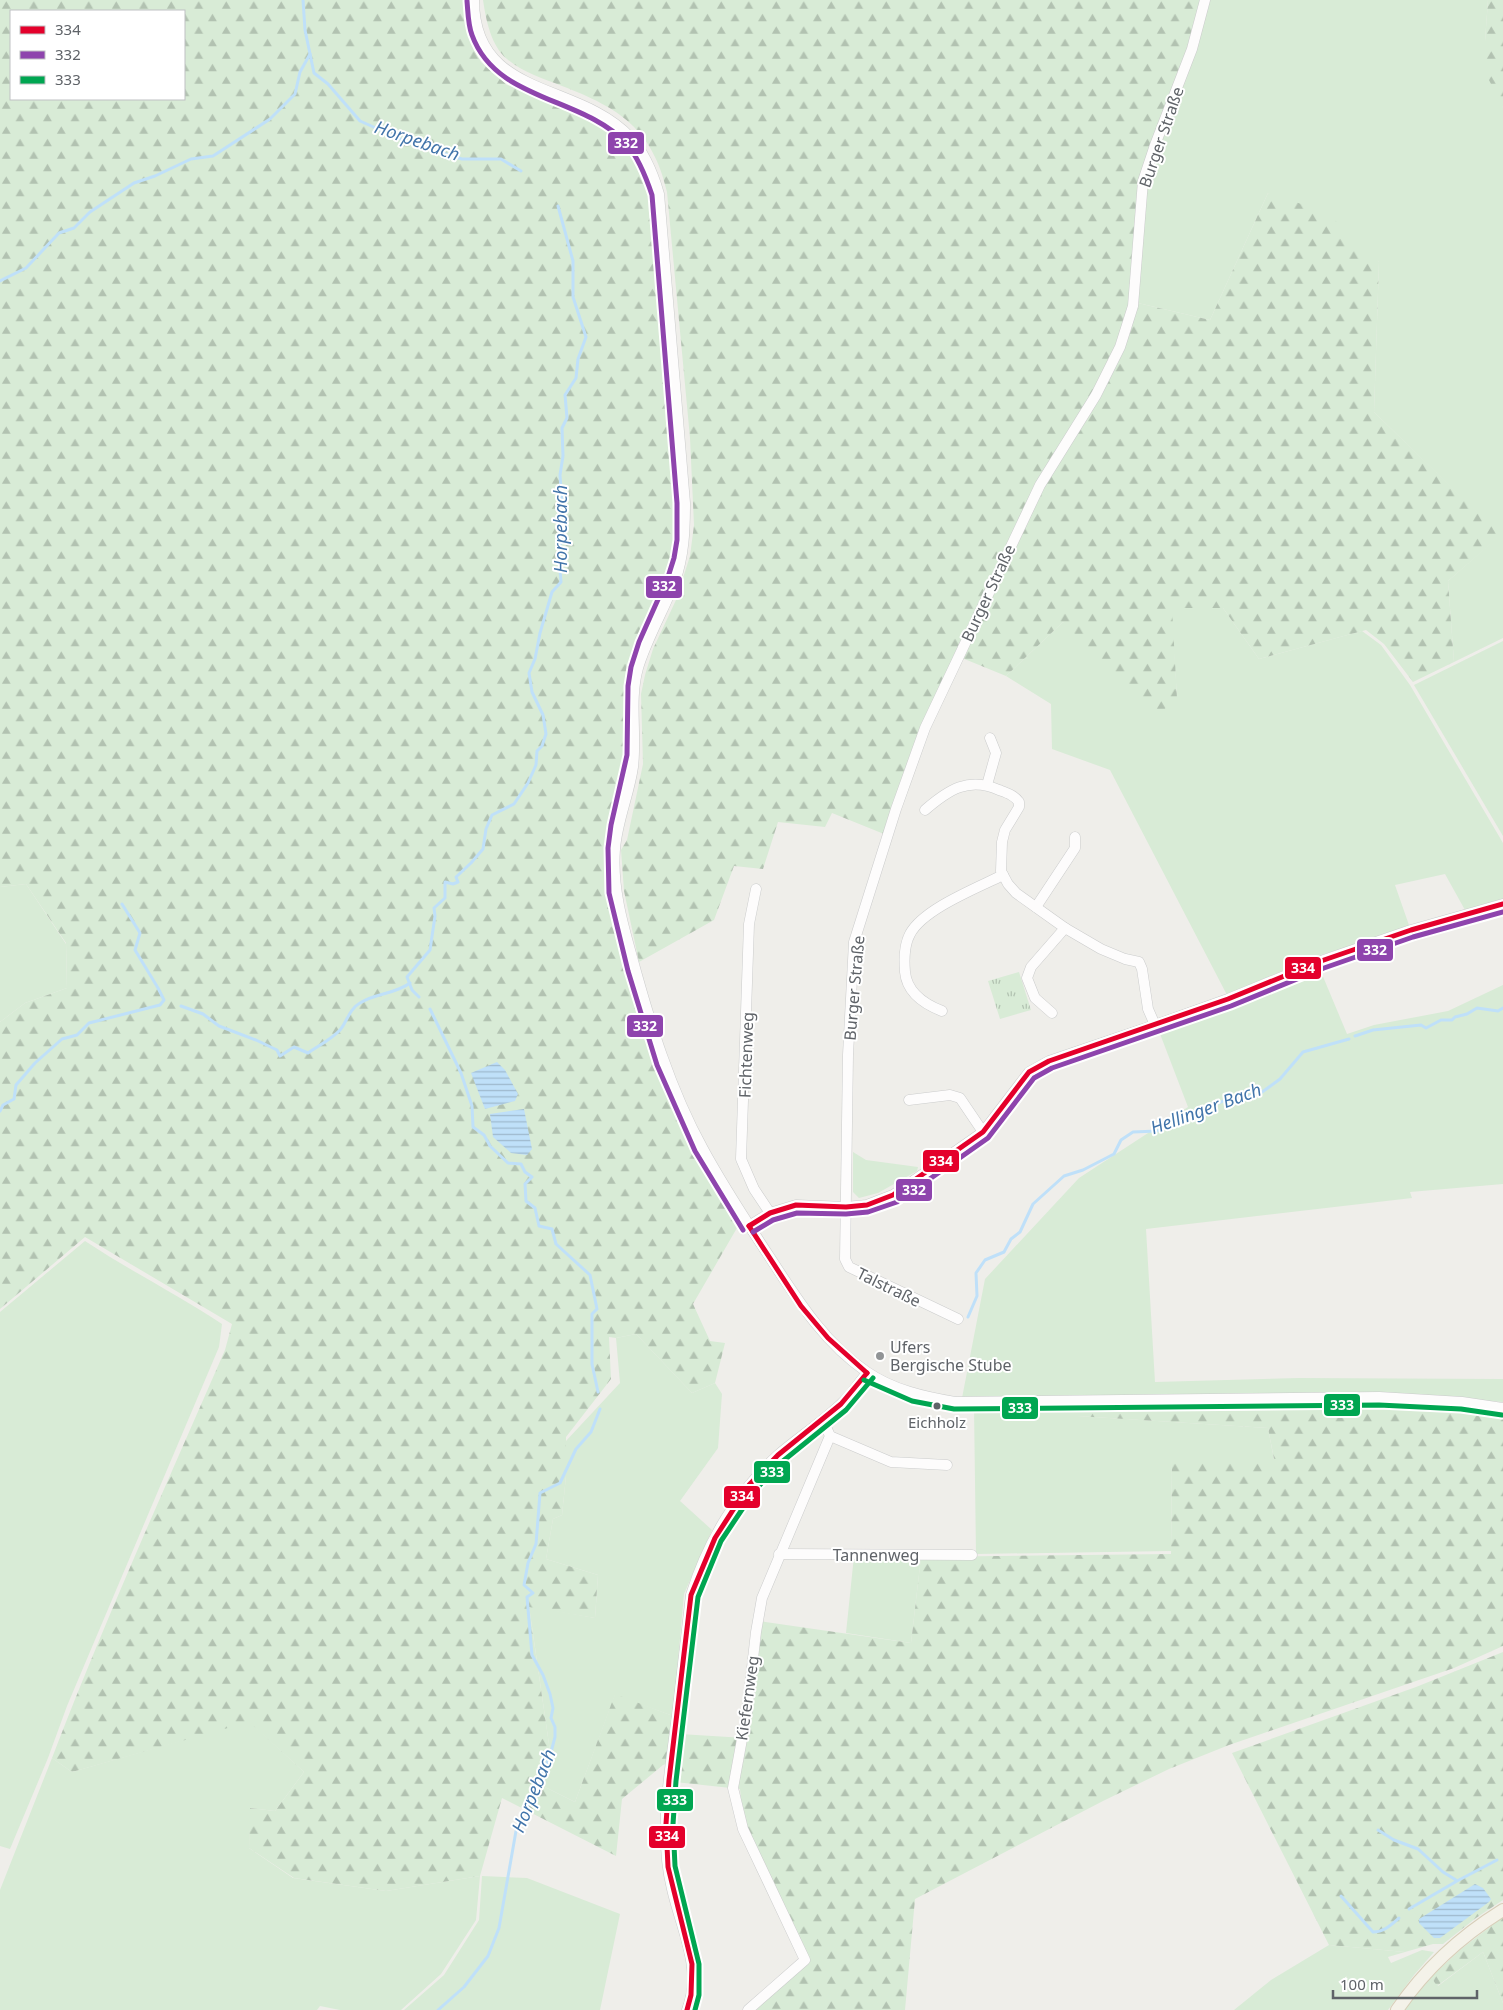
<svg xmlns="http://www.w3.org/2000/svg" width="1503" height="2010" font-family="'Noto Sans',sans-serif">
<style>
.grass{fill:#d8ebd6}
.forest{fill:url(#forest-firs);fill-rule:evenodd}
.park{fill:url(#park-tufts)}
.water{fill:url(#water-rules)}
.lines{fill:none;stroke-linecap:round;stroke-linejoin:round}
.stream{stroke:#bfe0f9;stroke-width:3}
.minor-casing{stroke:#cbcccc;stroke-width:11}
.major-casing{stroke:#d7ceb8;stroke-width:14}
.minor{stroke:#fdfcfc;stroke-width:10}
.major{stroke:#f4f2e9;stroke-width:12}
.bus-1-casing{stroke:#fff;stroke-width:9}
.bus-2-casing{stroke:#fff;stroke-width:9}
.bus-3-casing{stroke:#fff;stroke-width:9}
.bus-1{stroke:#e4002b;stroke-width:5}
.bus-2{stroke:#8e44ad;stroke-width:5}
.bus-3{stroke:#00a651;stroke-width:5}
.poi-dot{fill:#919496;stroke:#fff;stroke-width:2}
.bus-dot{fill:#5f6368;stroke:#fff;stroke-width:2}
.labels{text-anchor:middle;stroke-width:4;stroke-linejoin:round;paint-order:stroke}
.bus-label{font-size:15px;fill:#5f6368;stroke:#fff}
.street-label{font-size:16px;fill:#5f6368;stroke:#fff}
.poi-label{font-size:16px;fill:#5f6368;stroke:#fff;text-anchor:start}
.water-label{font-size:18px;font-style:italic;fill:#4174aa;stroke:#fff}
.line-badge{stroke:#fff;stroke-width:2}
.badge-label{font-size:14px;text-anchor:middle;font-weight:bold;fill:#fff}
</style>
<defs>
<pattern id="forest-firs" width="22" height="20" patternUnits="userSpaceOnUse" patternTransform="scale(1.25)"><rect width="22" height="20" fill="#d8ebd6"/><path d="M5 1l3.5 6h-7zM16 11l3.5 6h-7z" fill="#b2c2b1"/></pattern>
<pattern id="park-tufts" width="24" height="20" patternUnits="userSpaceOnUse" patternTransform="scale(1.25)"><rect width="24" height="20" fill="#d8ebd6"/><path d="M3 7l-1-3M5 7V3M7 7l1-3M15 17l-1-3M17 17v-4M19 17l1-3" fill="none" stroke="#b2c2b1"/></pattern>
<pattern id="water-rules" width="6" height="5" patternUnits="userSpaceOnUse" patternTransform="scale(1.25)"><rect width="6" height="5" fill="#bfe0f9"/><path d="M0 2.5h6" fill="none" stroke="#9eb9cd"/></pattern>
</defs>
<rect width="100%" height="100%" fill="#efeeea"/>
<g class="grass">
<path d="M1208 0H1488L1485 41 1503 108V638L1454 662 1448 581 1500 535 1374 412 1379 262 1268 193 1210 320 1138 303 1145 182Z"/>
<path d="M1171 608H1223L1259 659 1362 631 1381 645 1410 685 1503 843V899L1465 910 1445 874 1395 885 1410 928 1314 957 1227 995 1110 770 1052 749 1051 704 1006 676 1063 622 1177 698Z"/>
<path d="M1503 641V836L1414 685Z"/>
<path d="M26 884 66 944 67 988 25 1003 0 1022V887Z"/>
<path d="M1319 967 1347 1034 1374 1025 1448 1011 1503 985V1184L1410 1192 1412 1198 1146 1229 1155 1382 1299 1378 1503 1379V1402L1414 1396 962 1398 985 1279 1079 1178 1188 1107 1157 1026Z"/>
<path d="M853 1152 866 1160 918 1167 917 1171 878 1193 859 1198 853 1192Z"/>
<path d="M85 1241C130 1271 177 1294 222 1324L219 1347 67 1706 48 1758 10 1849 0 1846V1312Z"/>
<path d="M636 1334 692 1393 715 1383 722 1394 718 1448 680 1501 712 1530 684 1594 673 1716 615 1695 575 1802 537 1783 550 1751 529 1606 595 1618 598 1575 546 1559 553 1519 562 1515 566 1476V1441L620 1383 616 1338Z"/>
<path d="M1077 1404 1078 1416 1268 1428 1274 1460 1172 1459 1171 1551 976 1554 974 1408Z"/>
<path d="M854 1556 921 1557 911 1643 846 1633Z"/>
<path d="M249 1721 304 1772 275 1811 251 1808 249 1848 293 1878 386 1891 480 1876 476 1920 441 1974 401 2010H340L320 2006 317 2010H0V1890L52 1758 72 1772Z"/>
<path d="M482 1876 527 1878 620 1914 600 2010H404L444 1975 479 1920Z"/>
<path d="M1329 1945 1405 1952 1388 1957 1391 1963 1422 1950 1434 1952 1414 1975 1388 2010H1234L1271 1980Z"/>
<path d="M1483 1952 1503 2003V2010H1404L1431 1977 1438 1986Z"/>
</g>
<g class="forest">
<path d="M0 0H466L474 50 481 62 507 85 567 107 607 128 632 153 640 165 649 194 674 438 676 471V545L668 579 638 649 629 677 624 763 607 844 611 892 630 973 658 1067 695 1150 741 1221 693 1304 710 1341 725 1343 715 1383 692 1393 636 1334 616 1338 609 1337 611 1379 566 1437V1476L562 1515 553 1519 546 1559 598 1575 595 1618 529 1607 550 1751 537 1783 575 1802 615 1694 673 1716 669 1763 663 1765 622 1799 616 1856 502 1798 480 1876 386 1891 294 1878 249 1848 250 1808 275 1811 304 1772 249 1722 72 1772 52 1758C105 1620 166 1485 225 1350L232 1324 85 1237 0 1309V1022L25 1003 67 988 66 943 26 884 0 887ZM11 11H184V99H11Z"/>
<path d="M483 0H1202L1195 27 1151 145 1131 301 1121 337 955 655 912 749 884 834 832 813 825 827 778 822 763 869 734 866 714 920 639 962 624 891 621 850 627 840 643 764 641 694 645 675 653 649 676 600 690 556 694 525 690 438 667 192C653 130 620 108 562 86 544 79 522 72 507 59 491 46 486 20 483 0Z"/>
<path d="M1488 0H1503V108L1485 72V41Z"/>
<path d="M1268 193 1326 212 1379 262 1374 412 1501 535 1448 581 1454 662 1413 682 1384 644 1366 630 1259 659 1223 608H1172L1177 698 1156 717 1063 622 1006 676 962 658 1031 511 1072 438 1138 303 1210 320Z"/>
<path d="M1077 1404 1300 1405 1409 1408 1503 1416V1646L1454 1668 1229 1745 1169 1769 1103 1801 915 1899 905 2010H755L809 1960 744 1829 740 1789 675 1782 680 1734 745 1738 759 1621 911 1643 921 1557 1171 1554 1172 1459H1274L1268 1428 1077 1416Z"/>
<path d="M1503 1652V1900L1476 1918 1443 1944H1433L1405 1952 1329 1945 1232 1753 1416 1687Z"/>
<path d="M1503 1917V2003L1483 1952 1437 1986 1431 1977 1461 1949Z"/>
</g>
<path class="park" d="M1019 972 1031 1010 1000 1019 988 981Z"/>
<g class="water">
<path d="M497 1062 505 1070 518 1094 515 1101 485 1109 471 1073Z"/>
<path d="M524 1109 532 1149 527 1155 511 1153 493 1137 490 1114Z"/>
<path d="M1475 1884 1483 1888 1491 1899 1489 1902 1440 1938H1434L1419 1923V1919Z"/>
</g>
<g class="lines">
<g class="stream">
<path d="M303 0 305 30 314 73 328 84 360 121 405 141 462 159H501L521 171"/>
<path d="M0 281 26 268 59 233 74 228 90 212 134 183 155 176 191 159 213 156 270 119 295 94 300 72 310 54"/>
<path d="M419 997 412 990 407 977 430 950 435 916 434 908 445 898V882L453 884 458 882 456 877 471 863 483 849 486 829 492 815 514 804 528 783 536 765 537 751 542 746 546 734 543 715 532 692 529 673 535 659 540 633 552 592 561 582 559 557 563 516 560 475 563 456 562 428 567 418 565 395 576 378 578 359 586 337 573 297V261L558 206"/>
<path d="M181 1006 203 1014 219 1026 256 1040 277 1050 280 1056 294 1047 308 1053C318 1046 332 1039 340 1030 347 1022 349 1009 360 1003 375 993 396 994 410 983"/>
<path d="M430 1009 461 1073 472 1106 473 1127 484 1135 490 1146 508 1163 521 1164 525 1172 532 1177 525 1184 526 1201 535 1208 539 1226 552 1229 556 1244 590 1275 597 1309 592 1314V1364L598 1392"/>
<path d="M1355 1036 1373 1030 1421 1025 1426 1028 1441 1020H1452L1455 1017 1467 1014 1477 1008 1498 1011 1503 1008"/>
<path d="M0 1111 3 1105 14 1099 16 1085 35 1063 62 1039 77 1035 89 1023 160 1005 164 1000 158 988 135 950 140 933 122 904"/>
<path d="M968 1317 977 1296 976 1273 985 1260 1004 1252 1011 1239 1020 1232 1033 1204 1064 1176 1083 1170 1114 1154 1121 1140 1133 1132 1157 1131 1232 1097 1258 1095 1280 1079 1303 1052 1349 1039"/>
<path d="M1378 1830 1394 1840 1418 1849 1443 1872 1456 1880"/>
<path d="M1341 1896 1373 1932C1384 1932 1391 1925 1399 1918"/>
<path d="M1409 1909 1457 1881 1497 1860"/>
<path d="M438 2010 464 1987 488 1956 499 1928 516 1831 550 1756 555 1737V1727L551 1718 553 1708 550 1694 543 1675 532 1655 527 1597 533 1593 524 1585 528 1563 536 1544 540 1493 560 1483 576 1449 591 1432 600 1409"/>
</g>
<defs>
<g id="minor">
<path d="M474 0C474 99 578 81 630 137 645 153 653 173 659 194L685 503C685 530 684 556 675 581 664 610 647 638 638 668 629 700 637 734 633 767 629 795 617 821 615 849 612 886 622 922 632 957 650 1023 670 1089 703 1149 723 1186 746 1221 769 1256 797 1299 824 1343 867 1372 893 1390 925 1397 955 1402L1379 1397 1462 1402 1503 1408"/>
<path d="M987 785 996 753 990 738"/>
<path d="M925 810C948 790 969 776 999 790 1007 793 1014 795 1019 802V807L1005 830 1002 842 1001 871 1008 884 1016 893 1065 928 1101 949 1125 959 1139 962 1142 969 1148 1009 1155 1025"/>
<path d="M756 889 749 924 741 1159 754 1189 770 1213"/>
<path d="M1036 907 1075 848V837"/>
<path d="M942 1011C924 1004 907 993 905 972 904 960 904 945 910 934 923 909 977 888 1003 875"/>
<path d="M1052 1013 1035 998 1027 978 1031 967 1065 928"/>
<path d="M909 1100 950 1095 960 1098 983 1132"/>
<path d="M749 1226 770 1213 796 1205 846 1207 867 1205 893 1195 983 1132 1029 1072 1049 1061 1155 1025 1228 999 1321 961 1411 930 1503 904"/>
<path d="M958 1319 849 1267 845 1259 848 1055 854 942 896 809 925 728 1040 485 1096 395 1120 347 1133 306 1143 181 1155 145 1192 49 1205 0"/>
<path d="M830 1436 891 1462 947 1465"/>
<path d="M779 1554 972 1555"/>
<path d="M687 2010C703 1969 681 1929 672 1889 658 1832 670 1772 677 1716 682 1676 686 1635 691 1595 707 1543 737 1492 778 1455 801 1435 828 1419 849 1396 855 1389 861 1380 867 1373"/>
<path d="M748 2010 805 1960 743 1829 733 1788 747 1712 756 1632 762 1598 830 1436 823 1420"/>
</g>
<path id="major" d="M1397 2010C1425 1969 1461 1936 1503 1910"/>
</defs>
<use href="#minor" class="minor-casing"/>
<use href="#major" class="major-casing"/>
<use href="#minor" class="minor"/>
<use href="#major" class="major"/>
<defs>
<g id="bus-1">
<path d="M749 1226 770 1213 796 1205 846 1207 867 1205 893 1195 983 1132 1029 1072 1049 1061 1228 999 1321 961 1411 930 1503 904"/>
<path d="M749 1226 801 1306 828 1338 867 1373"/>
<path d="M687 2010 691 1995 692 1964 668 1867 666 1824 669 1780 691 1595 715 1538 749 1485 778 1455 841 1404 867 1373"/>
</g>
<g id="bus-2">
<path d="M467 1C468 12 468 25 472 35 496 102 583 96 627 144 639 159 646 177 652 195L677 503V540L674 558 668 577 639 642 631 667 628 686 627 755 611 825 608 848 609 893 628 971 657 1065 695 1151 743 1230"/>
<path d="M753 1232 773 1220 797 1213 846 1214 868 1212 897 1202 988 1138 1034 1078 1052 1068 1231 1006 1324 968 1413 937 1503 912"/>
</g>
<g id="bus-3">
<path d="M864 1380 912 1401 954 1409 1379 1405 1461 1409 1502 1415"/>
<path d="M695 2010 699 1995V1964L675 1866 673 1824 676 1781 698 1597 721 1541 755 1490 783 1461 846 1410 873 1378"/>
</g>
</defs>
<use href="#bus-1" class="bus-1-casing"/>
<use href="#bus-2" class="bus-2-casing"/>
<use href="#bus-3" class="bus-3-casing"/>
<use href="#bus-1" class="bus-1"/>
<use href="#bus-2" class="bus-2"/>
<use href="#bus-3" class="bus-3"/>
</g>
<circle class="poi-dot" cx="880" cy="1356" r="5"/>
<circle class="bus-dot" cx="937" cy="1406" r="4.5"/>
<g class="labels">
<g class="bus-label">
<text x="937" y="1428">Eichholz</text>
</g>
<g class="street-label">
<text transform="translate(1161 137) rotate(-71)" y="6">Burger Straße</text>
<text transform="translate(988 593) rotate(-65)" y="6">Burger Straße</text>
<text transform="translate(854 988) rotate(-85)" y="6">Burger Straße</text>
<text transform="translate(746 1055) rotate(-88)" y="6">Fichtenweg</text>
<text transform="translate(889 1287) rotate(26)" y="6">Talstraße</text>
<text x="876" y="1561">Tannenweg</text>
<text transform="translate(747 1698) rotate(-82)" y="6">Kiefernweg</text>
</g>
<g class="poi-label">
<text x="890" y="1353">Ufers<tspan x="890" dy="18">Bergische Stube</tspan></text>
</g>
<g class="water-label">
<text transform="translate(417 141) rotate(19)" y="6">Horpebach</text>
<text transform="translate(561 529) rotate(-90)" y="6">Horpebach</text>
<text transform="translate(1206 1109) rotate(-20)" y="6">Hellinger Bach</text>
<text transform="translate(534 1791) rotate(-68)" y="6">Horpebach</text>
</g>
</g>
<g class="line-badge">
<rect x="607" y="131" width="38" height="24" rx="5" fill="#8e44ad"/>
<rect x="645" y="575" width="38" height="24" rx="5" fill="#8e44ad"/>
<rect x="1356" y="938" width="38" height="24" rx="5" fill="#8e44ad"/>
<rect x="1284" y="956" width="38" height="24" rx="5" fill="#e4002b"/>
<rect x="626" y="1014" width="38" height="24" rx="5" fill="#8e44ad"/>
<rect x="922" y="1149" width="38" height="24" rx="5" fill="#e4002b"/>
<rect x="895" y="1178" width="38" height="24" rx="5" fill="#8e44ad"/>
<rect x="1323" y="1393" width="38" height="24" rx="5" fill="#00a651"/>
<rect x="1001" y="1396" width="38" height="24" rx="5" fill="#00a651"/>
<rect x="753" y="1460" width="38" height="24" rx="5" fill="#00a651"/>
<rect x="723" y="1485" width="38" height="24" rx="5" fill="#e4002b"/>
<rect x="656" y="1788" width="38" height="24" rx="5" fill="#00a651"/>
<rect x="648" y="1825" width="38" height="24" rx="5" fill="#e4002b"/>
</g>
<g class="badge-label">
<text x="626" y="148">332</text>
<text x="664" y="591">332</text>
<text x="1375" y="955">332</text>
<text x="1303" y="973">334</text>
<text x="645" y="1031">332</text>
<text x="941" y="1166">334</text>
<text x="914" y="1195">332</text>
<text x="1342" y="1410">333</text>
<text x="1020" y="1413">333</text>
<text x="772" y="1477">333</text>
<text x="742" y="1501">334</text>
<text x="675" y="1805">333</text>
<text x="667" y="1841">334</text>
</g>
<rect x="10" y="10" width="175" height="90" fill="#ffffff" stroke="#bfc1c3"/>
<rect x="20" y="26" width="25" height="8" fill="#e4002b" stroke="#bfc1c3"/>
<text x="55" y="35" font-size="15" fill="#5f6368">334</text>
<rect x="20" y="51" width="25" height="8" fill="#8e44ad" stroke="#bfc1c3"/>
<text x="55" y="60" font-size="15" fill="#5f6368">332</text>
<rect x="20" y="76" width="25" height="8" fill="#00a651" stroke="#bfc1c3"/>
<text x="55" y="85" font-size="15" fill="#5f6368">333</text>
<path d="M1333 1990v8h144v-8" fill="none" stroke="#5f6368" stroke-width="2.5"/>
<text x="1340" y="1990" font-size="15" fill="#5f6368" stroke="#ffffff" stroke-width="4" paint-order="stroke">100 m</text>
</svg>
